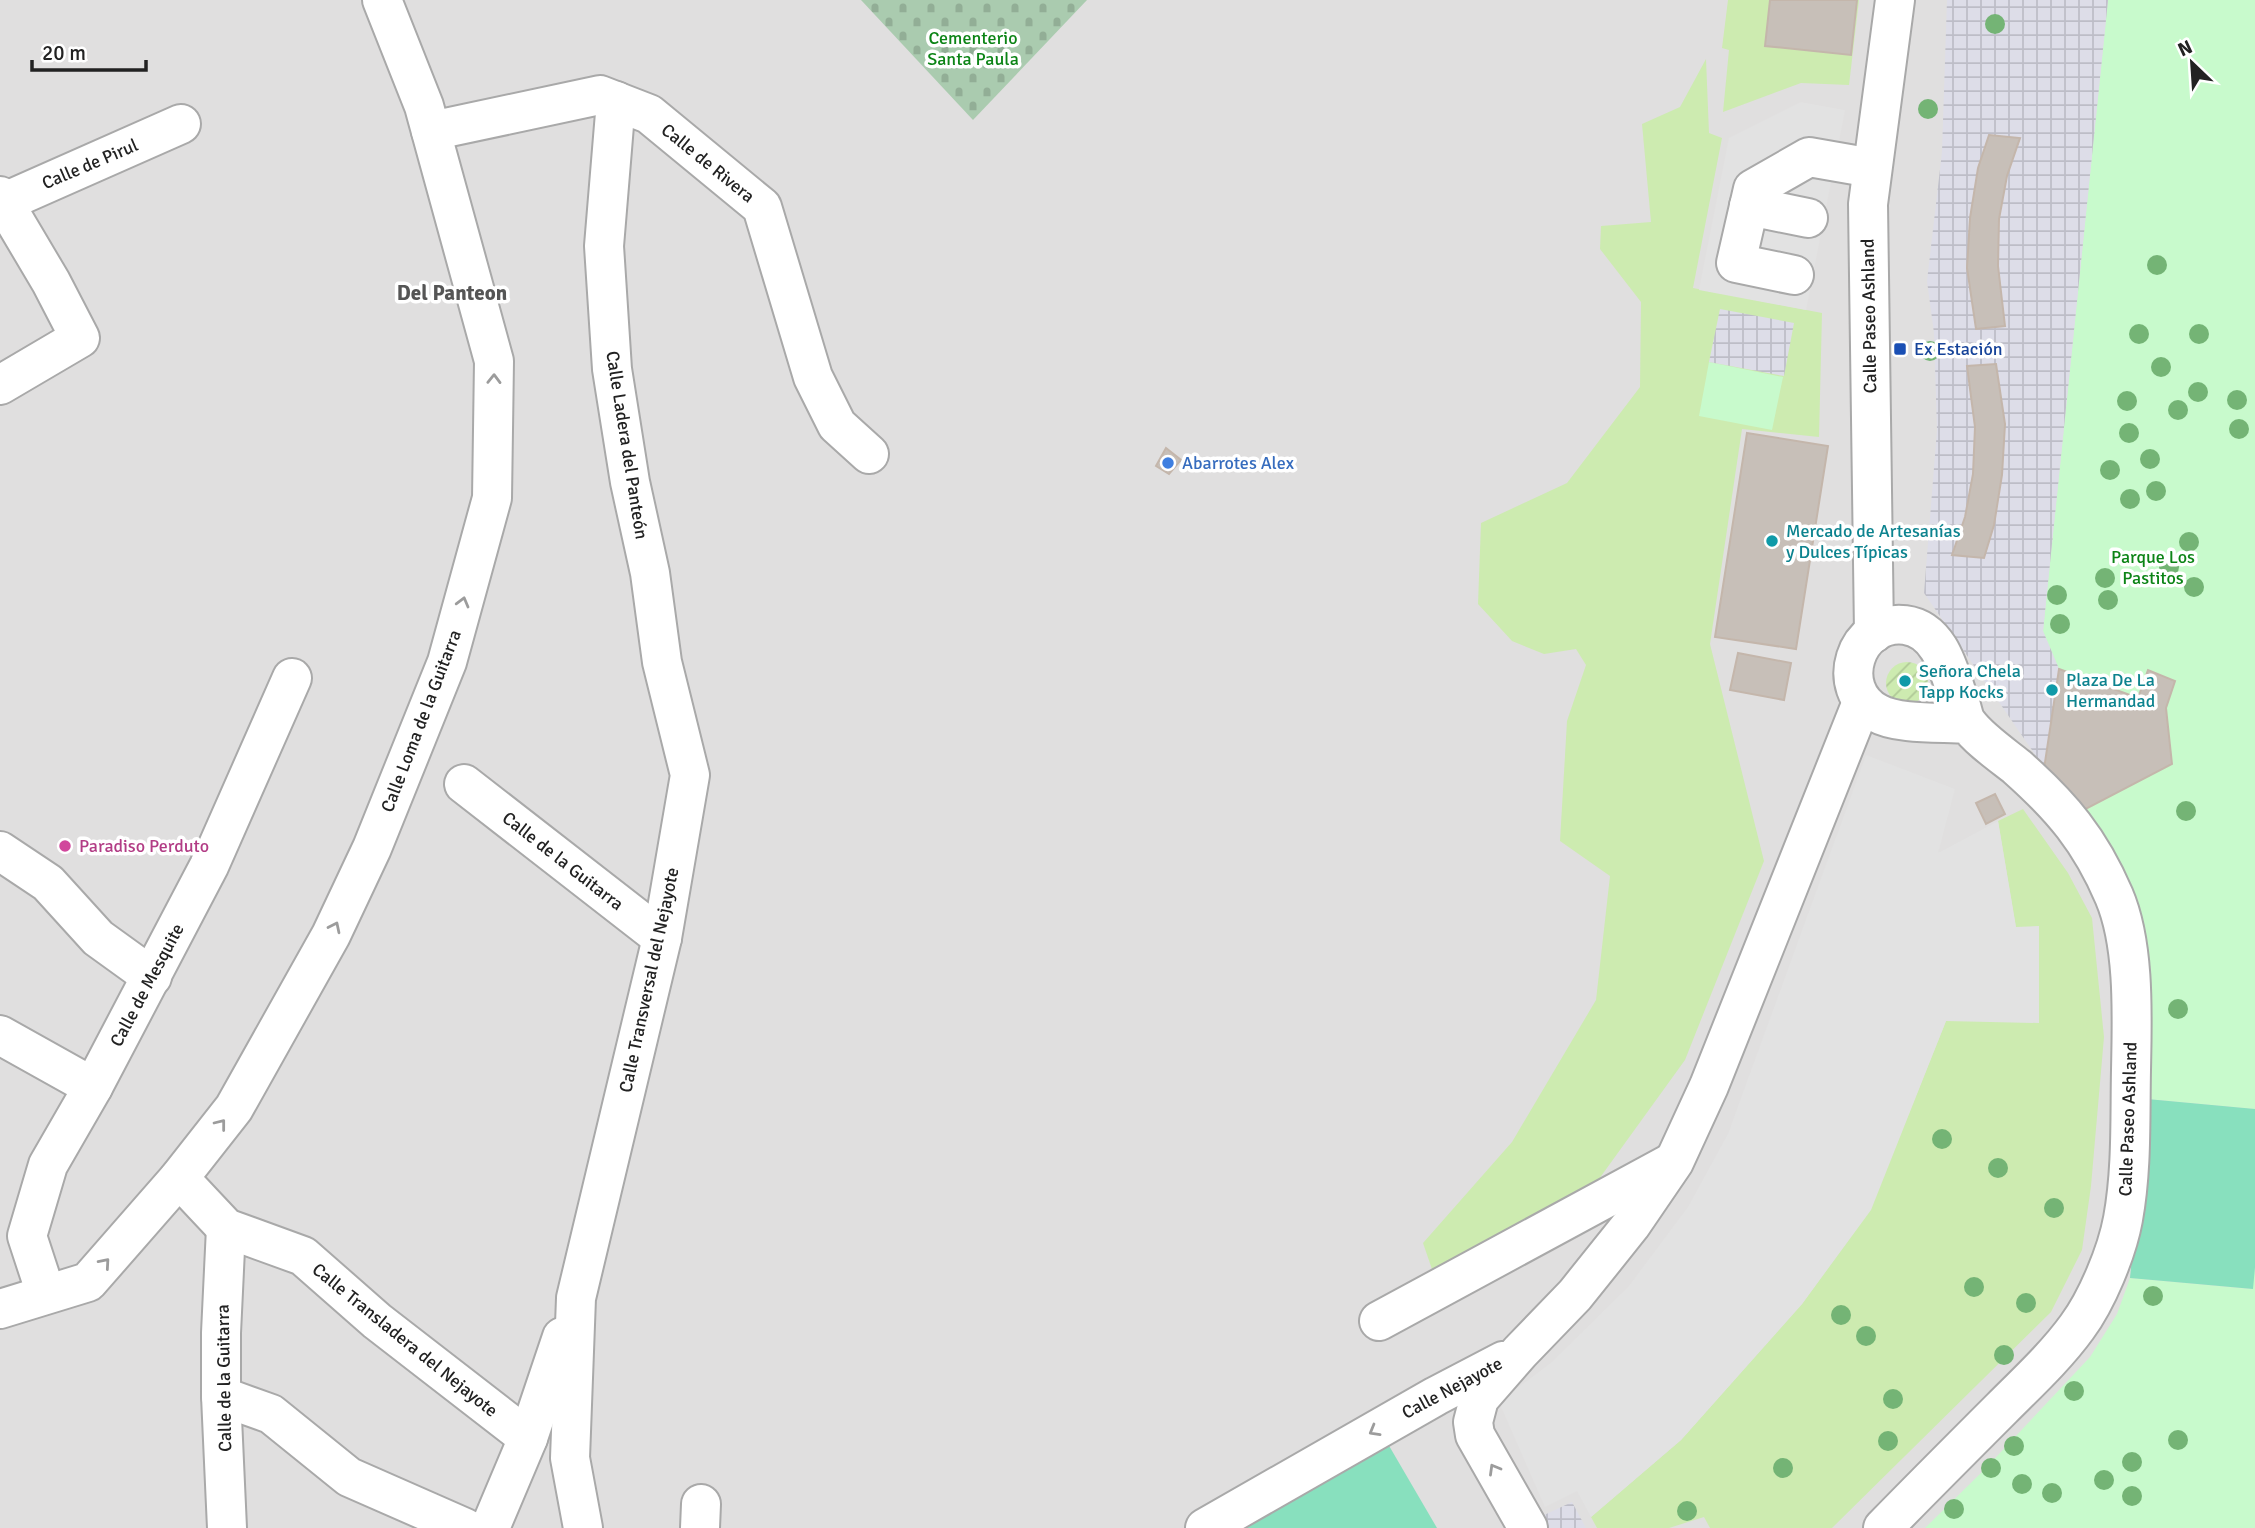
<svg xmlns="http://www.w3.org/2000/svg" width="2255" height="1528" font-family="Signika,sans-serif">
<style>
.residential{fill:#e0dfdf}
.grass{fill:#cdebb0}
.cemetery{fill:url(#cemetery-stones)}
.park{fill:#c8facc}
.garden{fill:url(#garden-furrows)}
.pitch{fill:#88e0be}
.parking{fill:#e2e2e2}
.plaza{fill:url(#plaza-grid)}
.building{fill:#c7bfb8;stroke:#c4b6ab;stroke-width:2}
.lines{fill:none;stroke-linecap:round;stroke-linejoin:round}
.minor-casing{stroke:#a9a9a9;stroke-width:42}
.minor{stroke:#fff;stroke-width:38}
.tree{fill:#74b475}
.oneway{stroke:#9c9c9c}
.transit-dot{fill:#1a4fb4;stroke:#fff;stroke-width:2.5}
.shop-dot{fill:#3f7fe0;stroke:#fff;stroke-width:2.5}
.culture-dot{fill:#0f9aa8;stroke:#fff;stroke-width:2.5}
.hotel-dot{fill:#d1479c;stroke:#fff;stroke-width:2.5}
.labels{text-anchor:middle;stroke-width:7;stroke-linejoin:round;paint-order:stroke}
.park-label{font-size:18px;fill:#0c8416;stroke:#fff}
.street-label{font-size:18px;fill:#222;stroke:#fff}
.transit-label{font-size:18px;fill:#164399;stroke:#fff;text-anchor:start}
.shop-label{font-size:18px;fill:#366cbe;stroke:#fff;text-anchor:start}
.culture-label{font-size:18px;fill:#0d838f;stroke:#fff;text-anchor:start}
.hotel-label{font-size:18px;fill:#b23c85;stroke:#fff;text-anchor:start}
.quarter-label{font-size:21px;font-weight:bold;fill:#555;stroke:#fff}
</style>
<defs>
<pattern id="cemetery-stones" width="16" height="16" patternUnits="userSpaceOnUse" patternTransform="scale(1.75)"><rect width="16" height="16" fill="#aacbaf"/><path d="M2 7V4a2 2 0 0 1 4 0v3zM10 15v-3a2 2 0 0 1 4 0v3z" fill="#92ae96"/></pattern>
<pattern id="garden-furrows" width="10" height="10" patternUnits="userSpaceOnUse" patternTransform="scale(1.75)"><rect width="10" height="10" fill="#cdebb0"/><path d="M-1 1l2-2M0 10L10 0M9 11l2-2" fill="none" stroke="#b0c997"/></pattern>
<pattern id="plaza-grid" width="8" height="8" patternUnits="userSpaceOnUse" patternTransform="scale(1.75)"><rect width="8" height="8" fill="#dddde8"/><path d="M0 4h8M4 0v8" fill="none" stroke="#bdbdc7"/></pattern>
</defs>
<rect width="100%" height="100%" fill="#f2efe9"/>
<rect class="residential" x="0" y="0" width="2255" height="1528"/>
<g class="grass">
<path d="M1728 0H1859L1849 85 1801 83 1723 112 1729 50 1722 48Z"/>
<path d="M1706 59 1709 133 1722 138 1693 288 1822 313 1819 437 1742 429 1710 644 1764 861 1685 1060 1599 1179 1434 1275 1423 1243 1512 1142 1596 1000 1610 876 1560 841 1567 721 1586 665 1576 649 1544 654 1512 641 1478 604 1481 523 1567 483 1640 387 1641 302 1600 249 1601 226 1651 222 1642 124 1680 107Z"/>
<path d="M2023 809 2068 873 2092 918 2104 1037 2091 1186 2082 1250 2051 1312 1832 1528H1710L1704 1517 1669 1528H1597L1591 1517 1681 1440 1802 1304 1870 1210 1946 1021 2039 927 2016 928 1998 821Z"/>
</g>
<path class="cemetery" d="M861 0H1087L973 120Z"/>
<g class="park">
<path d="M2108 0H2255V1109L2147 1099 2151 969 2124 895 2076 814 2166 708 2175 681 2138 698 2059 669 2043 631Z"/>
<path d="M1709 362 1783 377 1772 430 1699 416Z"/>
<path d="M2255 1267V1528H1925L1983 1471 2090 1357 2117 1314 2130 1278 2252 1289Z"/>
</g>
<circle class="garden" cx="1907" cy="683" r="21"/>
<g class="pitch">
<path d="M2147 1099 2255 1109V1267L2253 1289 2130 1278Z"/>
<path d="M1388 1444 1437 1528H1244Z"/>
</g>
<g class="parking">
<path d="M1801 102 1845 110 1806 310 1699 290 1729 138Z"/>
<path d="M1866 755 1955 789 1938 853 1998 821 2016 927 2039 926V1023L1946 1021 1871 1210 1802 1304 1681 1440 1591 1517 1577 1491 1545 1507 1499 1402 1552 1362 1629 1286 1688 1207 1728 1134Z"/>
</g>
<g class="plaza">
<path d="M1947 0H2108L2043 631 2059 669 2137 698 2148 670 2175 681 2166 709 2172 764 2076 814 1924 593 1937 430 1934 333 1927 281 1942 152Z"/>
<path d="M1720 309 1794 323 1784 376 1709 362Z"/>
<path d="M1572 1502 1586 1528H1541L1542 1516Z"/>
</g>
<g class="building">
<path d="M1770 0H1857L1851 55 1765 46Z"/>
<path d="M1989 135 2020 138 2007 176 1999 219 1998 266 2005 326 1976 329 1967 268 1970 218 1978 168Z"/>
<path d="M1996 364 2005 424 2002 475 1994 525 1984 558 1952 555 1965 517 1973 474 1975 427 1967 366Z"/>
<path d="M1747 433 1828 446 1796 649 1715 637Z"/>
<path d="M1166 448 1181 460 1169 474 1156 466Z"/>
<path d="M1738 653 1791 663 1784 700 1730 690Z"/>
<path d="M2059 669 2138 698 2148 670 2175 681 2166 708 2172 764 2076 814 2044 769Z"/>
<path d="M1995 794 2005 814 1986 824 1976 803Z"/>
</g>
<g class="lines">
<defs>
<g id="minor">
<path d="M431 131 600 95 649 114 762 207 813 377 837 425 869 454"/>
<path d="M0 196 51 282 80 338 0 385"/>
<path d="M0 204 181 124"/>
<path d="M1749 206 1808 218"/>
<path d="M1794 275 1736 263 1753 189 1809 157 1872 168"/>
<path d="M1874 633 1868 204 1895 0"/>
<path d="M464 784 662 938"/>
<path d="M0 851 48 883 98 938 152 977"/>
<path d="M0 1035 93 1087"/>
<path d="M179 1178 226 1228 303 1256 377 1321 528 1438"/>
<path d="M226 1228 221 1333V1396L227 1528"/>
<path d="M46 1294 27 1236 48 1165 93 1087 209 866 292 678"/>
<path d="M0 1309 88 1282 179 1178 234 1108 331 935 372 848 447 662 492 498 494 361 424 106 382 0"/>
<path d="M1379 1321 1669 1164"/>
<path d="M221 1396 271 1414 349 1477 465 1528"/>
<path d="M490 1528 528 1438 562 1337"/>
<path d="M583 1528 570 1458 576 1298 662 938 690 775 662 662 650 573 630 482 612 369 604 246 616 101"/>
<path d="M700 1528 701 1504"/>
<path d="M1205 1528 1436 1396 1503 1361"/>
<path d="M1528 1528 1475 1435 1473 1422 1479 1399 1520 1352 1575 1295 1631 1225 1674 1162 1709 1086 1862 702"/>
<path d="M1883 1528C1922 1488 1962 1448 2002 1408 2028 1382 2056 1356 2077 1327 2097 1300 2117 1252 2123 1219 2132 1170 2130 1119 2131 1070 2132 1017 2135 945 2114 896 2090 840 2062 807 2017 767 2002 755 1979 739 1968 724 1964 720 1963 712 1961 706 1950 677 1943 630 1905 625 1855 619 1833 689 1877 713 1898 725 1942 722 1967 724"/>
</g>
</defs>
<use href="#minor" class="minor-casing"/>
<use href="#minor" class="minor"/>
</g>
<g class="tree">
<circle cx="1995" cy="24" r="10"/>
<circle cx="1928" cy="109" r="10"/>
<circle cx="2157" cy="265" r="10"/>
<circle cx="2139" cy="334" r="10"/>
<circle cx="2199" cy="334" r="10"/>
<circle cx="1930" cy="351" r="10"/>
<circle cx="2161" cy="367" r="10"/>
<circle cx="2198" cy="392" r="10"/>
<circle cx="2237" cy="400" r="10"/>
<circle cx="2127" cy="401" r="10"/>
<circle cx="2178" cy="410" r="10"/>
<circle cx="2239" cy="429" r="10"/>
<circle cx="2129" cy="433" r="10"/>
<circle cx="2150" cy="459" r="10"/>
<circle cx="2110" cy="470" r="10"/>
<circle cx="2156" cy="491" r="10"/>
<circle cx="2130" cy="499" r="10"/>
<circle cx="2189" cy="542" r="10"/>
<circle cx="2169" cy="567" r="10"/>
<circle cx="2105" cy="578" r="10"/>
<circle cx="2194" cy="587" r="10"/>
<circle cx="2057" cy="595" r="10"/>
<circle cx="2108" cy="600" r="10"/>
<circle cx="2060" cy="624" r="10"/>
<circle cx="2186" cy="811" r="10"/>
<circle cx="2178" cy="1009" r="10"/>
<circle cx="1942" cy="1139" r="10"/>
<circle cx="1998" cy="1168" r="10"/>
<circle cx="2054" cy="1208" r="10"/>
<circle cx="1974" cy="1287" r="10"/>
<circle cx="2153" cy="1296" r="10"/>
<circle cx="2026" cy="1303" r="10"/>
<circle cx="1841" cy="1315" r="10"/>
<circle cx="1866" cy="1336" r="10"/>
<circle cx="2004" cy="1355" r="10"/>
<circle cx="2074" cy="1391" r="10"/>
<circle cx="1893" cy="1399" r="10"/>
<circle cx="2178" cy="1440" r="10"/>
<circle cx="1888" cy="1441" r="10"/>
<circle cx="2014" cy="1446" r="10"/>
<circle cx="2132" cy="1462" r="10"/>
<circle cx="1783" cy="1468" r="10"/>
<circle cx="1991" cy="1468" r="10"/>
<circle cx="2104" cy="1480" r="10"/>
<circle cx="2022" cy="1484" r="10"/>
<circle cx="2052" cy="1493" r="10"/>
<circle cx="2132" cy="1496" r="10"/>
<circle cx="1954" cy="1509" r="10"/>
<circle cx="1687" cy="1511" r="10"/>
</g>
<defs><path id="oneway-chevron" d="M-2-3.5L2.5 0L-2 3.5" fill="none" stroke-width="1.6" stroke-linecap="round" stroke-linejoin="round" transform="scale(1.75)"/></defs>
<g class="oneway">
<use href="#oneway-chevron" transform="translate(494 379) rotate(-89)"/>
<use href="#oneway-chevron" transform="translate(463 602) rotate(-75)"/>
<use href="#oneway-chevron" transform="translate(335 927) rotate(-64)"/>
<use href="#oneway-chevron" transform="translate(221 1124) rotate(-52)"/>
<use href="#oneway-chevron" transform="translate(105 1263) rotate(-49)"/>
<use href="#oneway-chevron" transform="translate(1374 1431) rotate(150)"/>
<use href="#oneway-chevron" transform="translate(1494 1469) rotate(-120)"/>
</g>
<rect class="transit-dot" x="1893" y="342" width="14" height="14" rx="3.5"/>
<circle class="shop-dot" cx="1168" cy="463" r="7"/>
<g class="culture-dot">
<circle cx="1772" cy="541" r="7"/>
<circle cx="1905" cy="681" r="7"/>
<circle cx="2052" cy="690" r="7"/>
</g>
<circle class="hotel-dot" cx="65" cy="846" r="7"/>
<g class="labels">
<g class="park-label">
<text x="973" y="44">Cementerio<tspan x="973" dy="21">Santa Paula</tspan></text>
<text x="2153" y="563">Parque Los<tspan x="2153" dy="21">Pastitos</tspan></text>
</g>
<g class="street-label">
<text transform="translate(708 163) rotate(39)" y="6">Calle de Rivera</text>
<text transform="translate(90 164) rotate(-23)" y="6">Calle de Pirul</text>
<text transform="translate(1869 316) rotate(-91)" y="6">Calle Paseo Ashland</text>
<text transform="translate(627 445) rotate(81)" y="6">Calle Ladera del Panteón</text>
<text transform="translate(421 721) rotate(-69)" y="6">Calle Loma de la Guitarra</text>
<text transform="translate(563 861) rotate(38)" y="6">Calle de la Guitarra</text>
<text transform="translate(649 980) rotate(-78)" y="6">Calle Transversal del Nejayote</text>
<text transform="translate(147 985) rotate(-62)" y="6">Calle de Mesquite</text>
<text transform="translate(2128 1119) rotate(-88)" y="6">Calle Paseo Ashland</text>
<text transform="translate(405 1340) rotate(39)" y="6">Calle Transladera del Nejayote</text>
<text transform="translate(224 1378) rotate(-91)" y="6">Calle de la Guitarra</text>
<text transform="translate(1452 1388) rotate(-28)" y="6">Calle Nejayote</text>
</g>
<g class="transit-label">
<text x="1914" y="355">Ex Estación</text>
</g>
<g class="shop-label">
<text x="1182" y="469">Abarrotes Alex</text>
</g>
<g class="culture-label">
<text x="1786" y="537">Mercado de Artesanías<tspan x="1786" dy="21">y Dulces Típicas</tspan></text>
<text x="1919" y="677">Señora Chela<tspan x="1919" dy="21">Tapp Kocks</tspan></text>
<text x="2066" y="686">Plaza De La<tspan x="2066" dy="21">Hermandad</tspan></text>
</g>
<g class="hotel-label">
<text x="79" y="852">Paradiso Perduto</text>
</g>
<g class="quarter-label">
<text x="452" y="300">Del Panteon</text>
</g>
</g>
<g transform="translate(2192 63) rotate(335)" stroke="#ffffff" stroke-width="5" paint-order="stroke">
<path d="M0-5L12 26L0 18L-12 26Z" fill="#222222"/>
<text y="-10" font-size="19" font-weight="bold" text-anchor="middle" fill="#222222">N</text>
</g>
<path d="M32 60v10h114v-10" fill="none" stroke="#222222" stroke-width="3.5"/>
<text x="42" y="60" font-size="21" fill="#222222" stroke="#ffffff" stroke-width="5" paint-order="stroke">20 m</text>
</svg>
